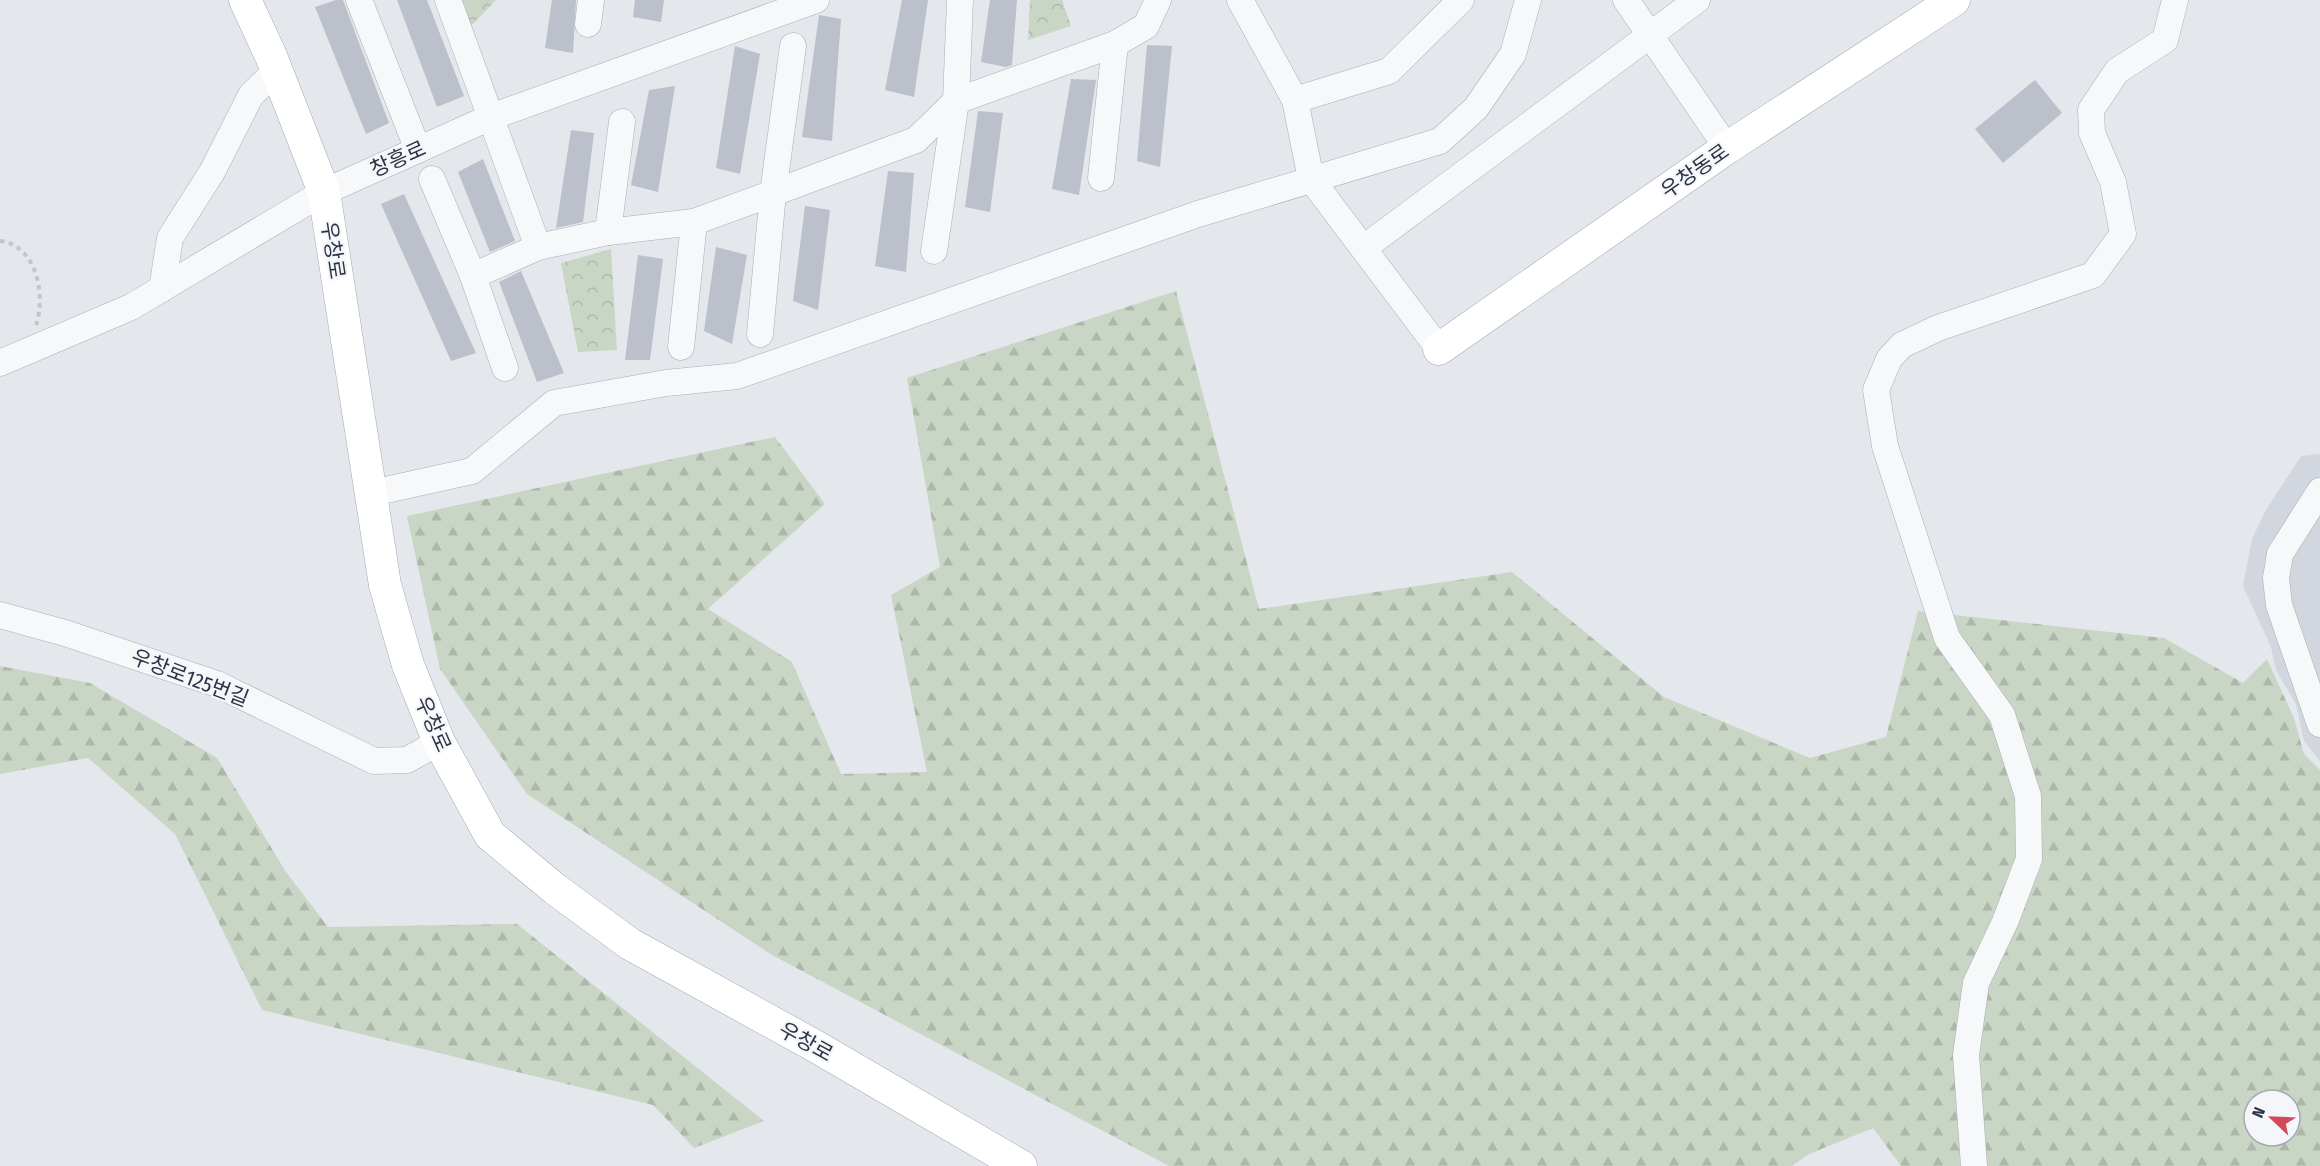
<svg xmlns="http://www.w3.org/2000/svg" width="2320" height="1166" font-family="'Fira Sans Condensed','Noto Sans KR',sans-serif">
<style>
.built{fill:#d2d6de}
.forest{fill:url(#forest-firs);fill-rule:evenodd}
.park{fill:url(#park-crowns)}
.building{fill:#bbc0ca}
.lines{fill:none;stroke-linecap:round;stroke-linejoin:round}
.minor-casing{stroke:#a9aeb7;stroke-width:27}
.major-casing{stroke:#a3abb8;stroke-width:33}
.path{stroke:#c2c5cb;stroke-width:4;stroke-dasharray:4.5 4.5;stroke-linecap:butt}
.minor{stroke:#f7f8fa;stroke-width:26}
.major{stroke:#fff;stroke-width:32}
.labels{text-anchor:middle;stroke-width:4.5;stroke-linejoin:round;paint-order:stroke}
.street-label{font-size:21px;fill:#2b3445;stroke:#f4f6f9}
</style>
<defs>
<pattern id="forest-firs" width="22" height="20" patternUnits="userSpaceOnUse" patternTransform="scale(1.5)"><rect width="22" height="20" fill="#c9d6c5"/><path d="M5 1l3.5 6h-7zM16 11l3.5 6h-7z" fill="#adb8ab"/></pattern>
<pattern id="park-crowns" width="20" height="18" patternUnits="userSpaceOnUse" patternTransform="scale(1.5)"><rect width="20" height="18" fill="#c9d6c5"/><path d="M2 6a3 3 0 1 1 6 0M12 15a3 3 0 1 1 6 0" fill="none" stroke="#adb8ab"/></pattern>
</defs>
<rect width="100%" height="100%" fill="#e4e7ec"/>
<path class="built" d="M2320 454V761L2304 741 2296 704 2276 670 2271 647 2243 586 2252 539 2266 510 2301 456Z"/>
<g class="forest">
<path d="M1176 291 1259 609 1512 572 1664 697 1810 758 1886 737 1918 611 2164 638 2243 683 2267 659 2294 718 2304 754 2320 770V1166H1901L1873 1128 1809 1154 1792 1166H1169L772 955 527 794 440 669 407 516 775 437 825 504 708 609 792 662 841 774 927 772 891 595 940 567 907 378ZM2254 1100H2290V1136H2254Z"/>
<path d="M0 666 90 683 217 758 286 872 328 927 517 924 764 1121 694 1148 653 1105 262 1010 175 834 88 758 0 774Z"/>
</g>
<g class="park">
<path d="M458 0H496L468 29Z"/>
<path d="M1030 0H1062L1071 26 1028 40Z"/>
<path d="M611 249 617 350 578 352 561 263Z"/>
</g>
<g class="building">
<path d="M336 0H343L389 123 366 134 315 7Z"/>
<path d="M397 0H427L464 96 437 107Z"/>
<path d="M552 0H576L573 53 545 48Z"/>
<path d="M635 0H664L661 22 633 17Z"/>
<path d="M902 0H928L914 97 885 90Z"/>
<path d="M990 0H1017L1012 65 1006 67 981 62Z"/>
<path d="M819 15 841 19 832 141 802 137Z"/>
<path d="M1147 45 1172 46 1160 167 1137 161Z"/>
<path d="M735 46 760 54 740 174 716 168Z"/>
<path d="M1071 79 1096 80 1079 195 1052 189Z"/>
<path d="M2035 80 2062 113 2003 163 1975 129Z"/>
<path d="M675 86 658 192 631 185 649 90Z"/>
<path d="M978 111 1003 113 990 212 965 207Z"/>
<path d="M571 130 594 133 583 222 556 228Z"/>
<path d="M483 159 515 241 490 252 458 172Z"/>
<path d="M888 171 914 173 906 272 875 266Z"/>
<path d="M404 194 476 353 451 361 381 204Z"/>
<path d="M805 206 830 210 818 310 793 301Z"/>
<path d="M716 247 747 255 732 344 704 331Z"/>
<path d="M638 255 663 259 650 360H625Z"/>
<path d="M521 271 564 373 537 382 499 282Z"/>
</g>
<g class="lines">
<defs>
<g id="minor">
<path d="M359 0 418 150"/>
<path d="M448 0 538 247 608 232"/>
<path d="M960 0 956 101 1115 44"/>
<path d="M1240 0 1295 100 1311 179 1439 349"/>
<path d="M1626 0 1727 148"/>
<path d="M588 24 591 0"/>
<path d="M793 46 773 193 916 140 956 101"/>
<path d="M1295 100 1389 71 1461 0"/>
<path d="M622 122 608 232 694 222"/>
<path d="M1101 178 1115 44 1146 26 1158 0"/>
<path d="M432 179 473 276 538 247"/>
<path d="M1365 247 1697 0"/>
<path d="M934 251 956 101"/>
<path d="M473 276 505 368"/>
<path d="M162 289 170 238 212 172 251 95 276 71"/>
<path d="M681 347 694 222 773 193 760 334"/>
<path d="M0 363 131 307 324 192 491 117 816 0"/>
<path d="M2320 491 2280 554 2276 578 2279 605 2320 724"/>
<path d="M372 493 472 471 554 403 666 383 737 376 1198 214 1440 141 1476 108 1513 54 1528 0"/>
<path d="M0 615 65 633 217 684 374 761 407 760 439 742"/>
<path d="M1974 1166 1966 1055 1976 983 2005 922 2029 859 2028 796 2002 715 1947 638 1885 446 1876 390 1889 359 1902 345 1938 328 2093 275 2123 234 2113 182 2092 133 2091 110 2117 71 2165 40 2175 0"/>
</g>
<g id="major">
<path d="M245 0 271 56 324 192 385 585 408 665 439 742 490 835 555 889 630 944 815 1046 1021 1166"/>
<path d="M1439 349 1727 148 1954 0"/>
</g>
</defs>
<use href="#minor" class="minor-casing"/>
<use href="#major" class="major-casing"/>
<path class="path" d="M0 241C37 245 46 296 36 325"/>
<use href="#minor" class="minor"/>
<use href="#major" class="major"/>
</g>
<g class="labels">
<g class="street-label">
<text transform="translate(398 159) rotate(-24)" y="7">창흥로</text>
<text transform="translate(1695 171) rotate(-35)" y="7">우창동로</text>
<text transform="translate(333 250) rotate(81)" y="7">우창로</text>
<text transform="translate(190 678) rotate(21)" y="7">우창로125번길</text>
<text transform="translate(433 724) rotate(66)" y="7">우창로</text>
<text transform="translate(806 1042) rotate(29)" y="7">우창로</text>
</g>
</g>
<g transform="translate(2272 1118) rotate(293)"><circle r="28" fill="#f4f6f9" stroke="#a4a8b1" stroke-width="1.5"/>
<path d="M0-4.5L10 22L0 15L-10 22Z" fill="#d1495b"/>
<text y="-9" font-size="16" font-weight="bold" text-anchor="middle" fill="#2b3445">N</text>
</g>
</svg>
